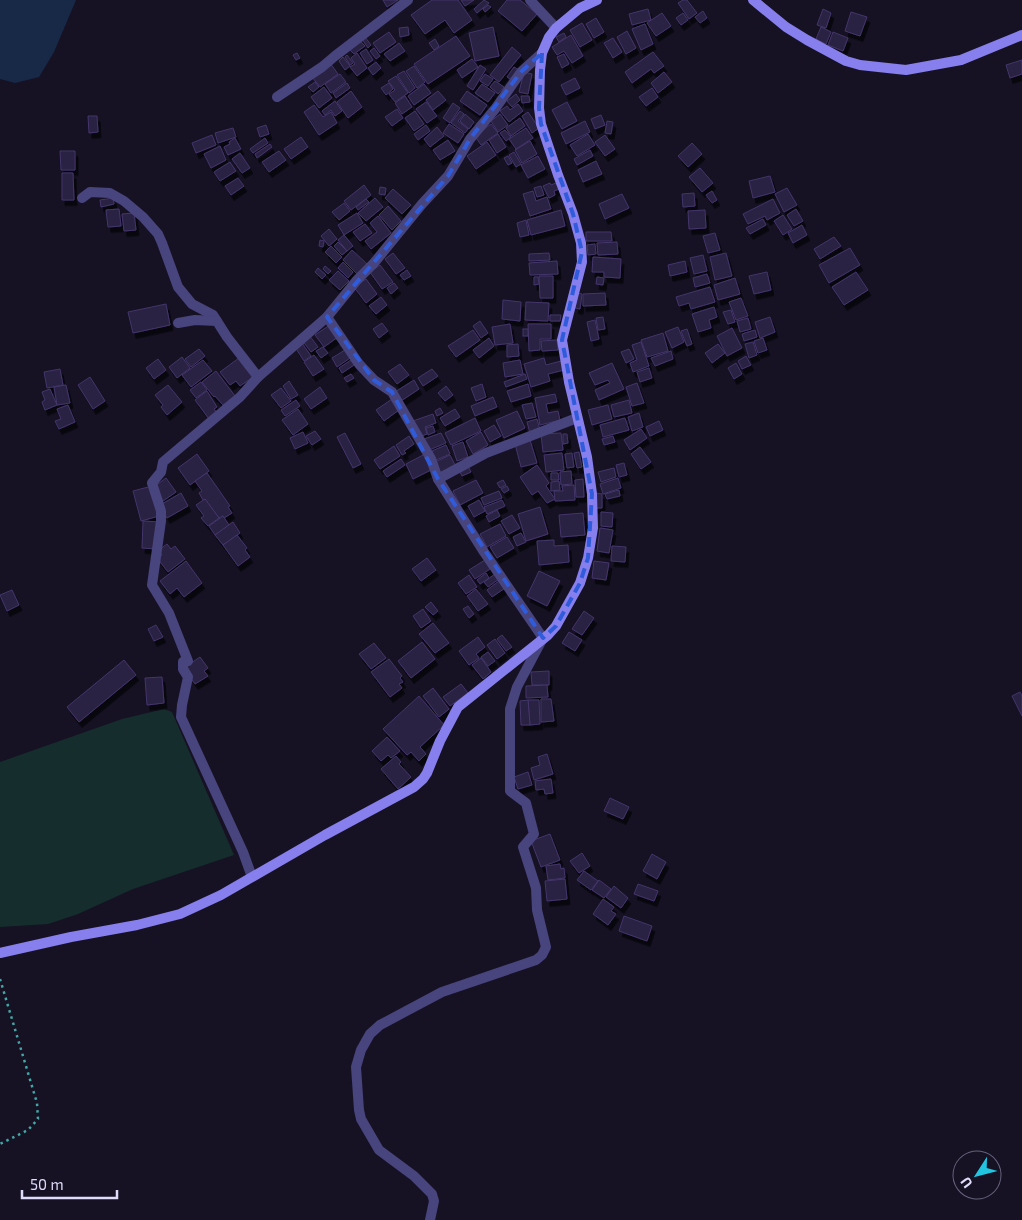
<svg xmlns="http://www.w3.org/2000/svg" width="1022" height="1220" font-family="'Exo 2',sans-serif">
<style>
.green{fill:#162d2d}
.water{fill:#182948}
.building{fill:#292143;stroke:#43366b;filter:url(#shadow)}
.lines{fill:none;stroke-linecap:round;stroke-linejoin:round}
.path{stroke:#40a8a6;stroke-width:2.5;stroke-dasharray:2.5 4;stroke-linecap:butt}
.street{stroke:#48447d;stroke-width:10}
.secondary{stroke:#867fed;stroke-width:10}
.marked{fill:none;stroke:#305cdb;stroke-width:4;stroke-dasharray:10 6;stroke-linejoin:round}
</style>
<defs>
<filter id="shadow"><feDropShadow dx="3" dy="5.5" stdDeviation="0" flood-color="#0009"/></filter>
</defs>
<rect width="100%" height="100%" fill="#161224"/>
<path class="green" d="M164 709 172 712 234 855 133 889 78 914 48 924 0 927V762L122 719Z"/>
<path class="water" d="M0 0H76L54 52 39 77 15 83 0 79Z"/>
<g class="building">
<path d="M383 0H398L387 7Z"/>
<path d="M432 0H458L472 20 454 33 445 20 425 34 411 15Z"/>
<path d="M461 0H474L465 6Z"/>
<path d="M484 0 489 3 477 13 474 9Z"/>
<path d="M507 0H520L537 14 522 31 498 11Z"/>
<path d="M683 0H687L697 13 689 19 678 3Z"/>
<path d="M488 5 491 7 485 12 483 9Z"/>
<path d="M648 9 651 20 632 25 629 14Z"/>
<path d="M823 9 831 13 826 28 817 25Z"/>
<path d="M703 11 707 18 700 23 695 17Z"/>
<path d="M851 12 867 17 860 36 845 31Z"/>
<path d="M662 13 671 26 656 36 647 23Z"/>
<path d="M683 13 688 20 681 25 676 18Z"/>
<path d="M596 18 604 32 594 38 586 24Z"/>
<path d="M582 23 592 40 580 47 570 30Z"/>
<path d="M645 24 653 44 641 50 632 29Z"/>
<path d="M408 27 409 35 400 37 399 28Z"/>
<path d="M493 27 499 56 475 61 469 33Z"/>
<path d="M821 27 831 32 826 44 816 39Z"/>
<path d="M627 31 636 48 626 54 617 37Z"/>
<path d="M389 32 396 42 380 53 373 43Z"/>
<path d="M833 32 848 38 843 51 828 45Z"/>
<path d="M564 33 566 37 559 42 556 37Z"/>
<path d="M571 35 583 56 572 63 564 51 557 55 552 47Z"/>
<path d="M456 36 470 56 428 84 414 64Z"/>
<path d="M365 37 371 45 368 48 362 39Z"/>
<path d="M613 38 622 52 613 58 604 43Z"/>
<path d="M435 39 439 46 434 50 429 43Z"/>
<path d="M360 41 365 46 354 54 349 49Z"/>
<path d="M399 43 405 51 390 61 384 54Z"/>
<path d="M512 47 521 55 499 82 490 75Z"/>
<path d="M374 48 380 56 376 59 370 51Z"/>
<path d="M366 49 373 60 367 64 360 53Z"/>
<path d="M653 52 664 66 654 73 651 69 632 83 625 72Z"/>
<path d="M297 53 300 58 296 60 293 55Z"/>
<path d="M357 53 367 68 357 76 350 67 355 64 351 58Z"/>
<path d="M564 54 569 64 562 68 557 57Z"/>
<path d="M347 55 353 63 350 65 345 57Z"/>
<path d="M343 57 350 66 345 70 339 61Z"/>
<path d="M472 59 478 67 462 78 457 70Z"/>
<path d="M1022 60V74L1010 78 1006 65Z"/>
<path d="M376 62 381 68 373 75 368 68Z"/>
<path d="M330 63 338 74 320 87 312 77Z"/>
<path d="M480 65 486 69 473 90 467 86Z"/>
<path d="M414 66 425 82 417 88 406 71Z"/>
<path d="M514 67 520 71 513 81 507 77Z"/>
<path d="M404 71 415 88 409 93 397 75Z"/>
<path d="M524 72 532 74 528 94 519 92Z"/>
<path d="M664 72 672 82 658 93 651 83Z"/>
<path d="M340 74 346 82 331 93 325 84Z"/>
<path d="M485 74 493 79 488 86 480 81Z"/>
<path d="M396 76 408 93 395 102 389 94 395 90 388 81Z"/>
<path d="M575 78 580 88 566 95 561 85Z"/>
<path d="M495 81 504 87 498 94 490 87Z"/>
<path d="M315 82 319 87 313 92 308 87Z"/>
<path d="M347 83 350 88 336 98 333 93Z"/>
<path d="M389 83 393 89 386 95 381 88Z"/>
<path d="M424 84 431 93 414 105 408 96Z"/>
<path d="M482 84 495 93 488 102 475 93Z"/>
<path d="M324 87 332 98 319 108 311 97Z"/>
<path d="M652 88 658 97 646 106 639 97Z"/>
<path d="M351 91 362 107 348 118 337 102Z"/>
<path d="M438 91 446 100 433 110 426 100Z"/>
<path d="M467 91 487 105 480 115 460 101Z"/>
<path d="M516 94 520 100 512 107 507 101Z"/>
<path d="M405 96 412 107 402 114 395 103Z"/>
<path d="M521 96H529L530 102 522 103Z"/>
<path d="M335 101 342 111 335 116 331 110 325 115 322 111Z"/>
<path d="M426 102 437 116 427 123 416 109Z"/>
<path d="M567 102 577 121 562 129 552 110Z"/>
<path d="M453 103 460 108 450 123 443 118Z"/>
<path d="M518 104 523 111 509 122 500 111 507 106 510 110Z"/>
<path d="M314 105 323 117 331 112 337 123 319 135 304 112Z"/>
<path d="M397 109 403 118 392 126 385 117Z"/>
<path d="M415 111 424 124 414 131 405 118Z"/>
<path d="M460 111 464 114 458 121 468 129 465 133 451 123Z"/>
<path d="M528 112 539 128 532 133 522 116Z"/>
<path d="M465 114 474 122 469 129 460 121Z"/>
<path d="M500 114 508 125 498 132 491 121Z"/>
<path d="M601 115 605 125 595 129 591 119Z"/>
<path d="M88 116H97L98 132 89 133Z"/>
<path d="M520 118 525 126 511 136 506 128Z"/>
<path d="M585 121 590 132 566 144 561 133Z"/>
<path d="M607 121 613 122 611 134 605 133Z"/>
<path d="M449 124 464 134 458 143 443 133Z"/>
<path d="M491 124 498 133 481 145 475 136Z"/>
<path d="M266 125 269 134 260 137 257 128Z"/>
<path d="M426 125 430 131 418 140 414 134Z"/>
<path d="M437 127 444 136 430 147 424 139Z"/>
<path d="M233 128 236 137 218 143 215 133Z"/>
<path d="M526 128 533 138 516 149 509 139Z"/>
<path d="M505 130 511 137 506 141 500 133Z"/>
<path d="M498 134 506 147 497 153 489 140Z"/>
<path d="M588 134 595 145 577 156 570 145Z"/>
<path d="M212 135 216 145 196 153 192 143Z"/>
<path d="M605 135 615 149 605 156 595 142Z"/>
<path d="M301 137 308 147 291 159 284 149Z"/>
<path d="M235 138 241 149 228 155 224 147 230 144 229 142Z"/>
<path d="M265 138 268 143 253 153 250 149Z"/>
<path d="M448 140 455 151 440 160 433 150Z"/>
<path d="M530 141 537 154 522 163 515 150Z"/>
<path d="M487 142 496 155 476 169 467 156Z"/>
<path d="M692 143 702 154 688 167 678 156Z"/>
<path d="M270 144 272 147 257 158 255 154Z"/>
<path d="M220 146 226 160 211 168 204 154Z"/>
<path d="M590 150 593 156 577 165 574 159Z"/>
<path d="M60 151H75V170H61Z"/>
<path d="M279 151 286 160 269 172 262 162Z"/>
<path d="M514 152 521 164 516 167 509 155Z"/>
<path d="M240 153 250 168 242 173 232 159Z"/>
<path d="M508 156 512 163 508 165 504 158Z"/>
<path d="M538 156 545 169 528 178 521 165Z"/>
<path d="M596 161 602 174 583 182 578 170Z"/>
<path d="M230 162 236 171 220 181 214 172Z"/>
<path d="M700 168 713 183 702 192 689 177Z"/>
<path d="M62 173H73L74 200H62Z"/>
<path d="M770 176 775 192 753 198 749 181Z"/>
<path d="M238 178 244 186 231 195 225 186Z"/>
<path d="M550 183 551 185 556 183 559 189 554 191 555 195 549 198 543 186Z"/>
<path d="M364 185 371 195 351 210 344 201Z"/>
<path d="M541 186 544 195 537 197 534 188Z"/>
<path d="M380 187 386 188 385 195 379 194Z"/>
<path d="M787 188 797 205 784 212 775 194Z"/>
<path d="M393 189 411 205 402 214 385 198Z"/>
<path d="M533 191 536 201 547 197 551 209 530 216 523 194Z"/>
<path d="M712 191 717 200 712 203 706 195Z"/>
<path d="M694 193 695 206 683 207 682 194Z"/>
<path d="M622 194 629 208 605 219 599 204Z"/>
<path d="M113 198 114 204 101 207 100 200Z"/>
<path d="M375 198 383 207 366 221 358 213Z"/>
<path d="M366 199 369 202 358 210 356 207Z"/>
<path d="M773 199 780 213 767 220 765 216 748 224 743 214Z"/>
<path d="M344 203 350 211 339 220 332 212Z"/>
<path d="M388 206 401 221 392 230 379 215Z"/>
<path d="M119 209 121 226 108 227 106 210Z"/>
<path d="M796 209 803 221 794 226 787 215Z"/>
<path d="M561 210 565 226 531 235 527 220Z"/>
<path d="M705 210 706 228 689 229 688 211Z"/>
<path d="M134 213 136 230 124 231 122 214Z"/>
<path d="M357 213 363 223 344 235 338 225Z"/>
<path d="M783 215 792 229 783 235 774 221Z"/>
<path d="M378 216 391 233 371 249 365 241 377 232 370 223Z"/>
<path d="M763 219 766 225 750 234 746 228Z"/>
<path d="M526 220 529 235 520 237 517 223Z"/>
<path d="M365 224 372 233 360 241 353 232Z"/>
<path d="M802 225 807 235 793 243 788 233Z"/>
<path d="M329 229 337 239 329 246 321 236Z"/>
<path d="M586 232H611L612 241H586Z"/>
<path d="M715 233 720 250 708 253 703 236Z"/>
<path d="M344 235 353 246 347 251 338 240Z"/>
<path d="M834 237 841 246 820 259 814 249Z"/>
<path d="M320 240 324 241 323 247 319 246Z"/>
<path d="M338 242 347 251 342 255 334 246Z"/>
<path d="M617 242 618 254 598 255 597 243Z"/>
<path d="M595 244 596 254 588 255 587 245Z"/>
<path d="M331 246 342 257 336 263 325 252Z"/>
<path d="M850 248 860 265 829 283 819 265Z"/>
<path d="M352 250 367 264 357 274 343 260Z"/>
<path d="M393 253 405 268 396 274 385 259Z"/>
<path d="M549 253 550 260 529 261V254Z"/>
<path d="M726 253 732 276 715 280 710 257Z"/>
<path d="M703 255 707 271 694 274 690 258Z"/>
<path d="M593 257 621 259 620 278 604 277V272H592Z"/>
<path d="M557 261 558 274 530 275 529 263Z"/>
<path d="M685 261 687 272 670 276 668 265Z"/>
<path d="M343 262 353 272 348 278 338 268Z"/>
<path d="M380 265 393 282 382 289 370 272Z"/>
<path d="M325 266 331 271 328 274 323 269Z"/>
<path d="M318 268 326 275 322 279 315 272Z"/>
<path d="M407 270 411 276 404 280 400 275Z"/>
<path d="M338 271 349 281 340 290 329 280Z"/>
<path d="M767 272 771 290 754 294 749 276Z"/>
<path d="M856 272 868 290 844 305 832 287Z"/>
<path d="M707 274 710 283 695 287 693 278Z"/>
<path d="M539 276H553V298H540Z"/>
<path d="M534 277H538L539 284 534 285Z"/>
<path d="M597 277 604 278 603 285 596 284Z"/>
<path d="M735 278 740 294 718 300 714 285Z"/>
<path d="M366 279 377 294 366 303 354 287Z"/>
<path d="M394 283 398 288 391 294 387 288Z"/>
<path d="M710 287 715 302 691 309 689 303 679 306 676 297Z"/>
<path d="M578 293 582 294 580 309 575 308Z"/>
<path d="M605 293 606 305 583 306V294Z"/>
<path d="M381 297 387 305 376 314 369 306Z"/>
<path d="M741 298 748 316 736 320 729 302Z"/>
<path d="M503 300 521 302 520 321 502 319Z"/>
<path d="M526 302 549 303 548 321 525 320Z"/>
<path d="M166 304 170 325 133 333 128 312Z"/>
<path d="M714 307 717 317 709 320 711 328 698 332 692 314Z"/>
<path d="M731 310 735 322 728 324 723 312Z"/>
<path d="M550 315H561L560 321H550Z"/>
<path d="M603 317 605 329 598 330 596 318Z"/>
<path d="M770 317 775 332 760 338 755 322Z"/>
<path d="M748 318 751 329 740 332 737 321Z"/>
<path d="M595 320 599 339 591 341 587 322Z"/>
<path d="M480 321 488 333 481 338 473 326Z"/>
<path d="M382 323 388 331 379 338 373 329Z"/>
<path d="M510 324 513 343 495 345 492 327Z"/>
<path d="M528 324H551V339H540V350L529 351Z"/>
<path d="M330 325 338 337 324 347 315 335Z"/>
<path d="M678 327 684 342 672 348 665 332Z"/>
<path d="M732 328 742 348 727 356 717 336Z"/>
<rect x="523" y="329" width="5" height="7"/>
<path d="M687 329 692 344 687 346 681 331Z"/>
<path d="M473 330 480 340 456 357 448 346Z"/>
<path d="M755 330 757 337 744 341 742 334Z"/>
<path d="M663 333 668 351 647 357 641 340Z"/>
<path d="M309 335 318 347 311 352 302 340Z"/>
<path d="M489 338 494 346 479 358 473 350Z"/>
<path d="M763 338 767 350 758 353 754 341Z"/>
<path d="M557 340 558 350 542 351 541 341Z"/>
<path d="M641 342 649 366 633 372 630 363 637 360 632 345Z"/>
<path d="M753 342 757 355 749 358 745 344Z"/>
<path d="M302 343 311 356 304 361 295 347Z"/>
<path d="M518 344 519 356 507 357V345Z"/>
<path d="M718 344 725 353 712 363 705 353Z"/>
<path d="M323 347 328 353 321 358 316 351Z"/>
<path d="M199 349 205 356 191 367 185 359Z"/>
<path d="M629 349 634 359 626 363 621 352Z"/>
<path d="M345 350 350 358 337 367 332 358Z"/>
<path d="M671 351 673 359 655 366 651 358Z"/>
<path d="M314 355 324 369 313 376 304 362Z"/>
<path d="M746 356 751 365 742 369 738 361Z"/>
<path d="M182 357 190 368 177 378 169 367Z"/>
<path d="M239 358 253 377 240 386 236 381 230 385 220 372Z"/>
<path d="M544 358 546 365 561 361 564 370 548 374 550 381 531 387 524 364Z"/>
<path d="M158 359 166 370 154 379 146 368Z"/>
<path d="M203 360 212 371 191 387 182 375Z"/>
<path d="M351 360 354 365 342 373 339 368Z"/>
<path d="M520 360 523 374 505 377 503 363Z"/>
<path d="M612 363 624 389 599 400 595 390 610 383 608 380 595 385 589 373Z"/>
<path d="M736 363 742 374 734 379 728 368Z"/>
<path d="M400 364 409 375 397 384 388 372Z"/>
<path d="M649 368 652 378 640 382 637 372Z"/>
<path d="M60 369 63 385 47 388 44 372Z"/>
<path d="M432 369 438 376 423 386 418 378Z"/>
<path d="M216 371 235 396 223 405 215 396 214 397 202 382Z"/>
<path d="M351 374 354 378 347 382 344 378Z"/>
<path d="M525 374 527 379 506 387 504 382Z"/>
<path d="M90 377 105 401 93 409 78 385Z"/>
<path d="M414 380 419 389 401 401 395 392Z"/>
<path d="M289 381 298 395 291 399 283 386Z"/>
<path d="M201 382 207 390 196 398 190 390Z"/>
<path d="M637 383 644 403 632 406 626 387Z"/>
<path d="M482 384 486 397 476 401 471 388Z"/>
<path d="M528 384 531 396 511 402 507 391Z"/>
<path d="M66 385 70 403 57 405 54 387Z"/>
<path d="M168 385 182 402 167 415 161 407 163 405 155 395Z"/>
<path d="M446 386 453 395 445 401 438 393Z"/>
<path d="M320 387 327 398 311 409 304 399Z"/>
<path d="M281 388 291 401 281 408 271 395Z"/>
<path d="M50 389 57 405 45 410 42 402 45 400 42 392Z"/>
<path d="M207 391 217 407 214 409 217 413 209 419 195 400Z"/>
<path d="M555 394 557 402 546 404 548 413 558 411 560 420 540 425 535 398Z"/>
<path d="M493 397 497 407 475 416 471 406Z"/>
<path d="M392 399 399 410 384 421 376 410Z"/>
<path d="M296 400 300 406 285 416 281 410Z"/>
<path d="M629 400 632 413 614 417 611 405Z"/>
<path d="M532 403 536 417 526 419 522 405Z"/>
<path d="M68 405 75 422 59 429 55 421 61 419 57 409Z"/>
<path d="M608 405 612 419 592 425 588 410Z"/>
<path d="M440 408 443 413 437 416 435 411Z"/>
<path d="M298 409 308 424 293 435 282 420Z"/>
<path d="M455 409 460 417 445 426 440 418Z"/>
<path d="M517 411 525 428 504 438 496 420Z"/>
<path d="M639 413 643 427 632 431 628 417Z"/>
<path d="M433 414 436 423 425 427 427 434 419 437 413 421Z"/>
<path d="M475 418 481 431 451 445 445 433Z"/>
<path d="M625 418 629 430 603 437 600 425Z"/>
<path d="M537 419 540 430 530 433 527 422Z"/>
<path d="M659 421 663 430 650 436 646 427Z"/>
<path d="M494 425 501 436 490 442 484 431Z"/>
<path d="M433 426 435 432 428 435 426 428Z"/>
<path d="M641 429 647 438 630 450 624 440Z"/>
<path d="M315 431 321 439 312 445 306 436Z"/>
<path d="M303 432 308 443 295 449 290 438Z"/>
<path d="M481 432 488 445 473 454 466 441Z"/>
<path d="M345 433 361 464 353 468 337 437Z"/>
<path d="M441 433 446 443 429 450 424 439Z"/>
<path d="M561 433 563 450 543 452 541 434Z"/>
<path d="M563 434H567L568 443 563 444Z"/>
<path d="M409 436 414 444 404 451 406 453 402 455 396 445Z"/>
<path d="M613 436 615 442 604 445 602 439Z"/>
<path d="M530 440 537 463 521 467 515 444Z"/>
<path d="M463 442 468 457 457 461 452 446Z"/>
<path d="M446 445 450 454 436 460 432 451Z"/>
<path d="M394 446 400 456 380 469 374 460Z"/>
<path d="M640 447 651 462 641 469 631 454Z"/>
<path d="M579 452 582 467 577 468 574 453Z"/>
<path d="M562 453 564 470 546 472 544 455Z"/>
<path d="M572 453 574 467 567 468 565 454Z"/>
<path d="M197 454 209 471 190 485 178 468Z"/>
<path d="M425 454 433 469 413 479 406 464Z"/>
<path d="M450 455 456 467 442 475 435 462Z"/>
<path d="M401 459 405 465 387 477 383 471Z"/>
<path d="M624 463 627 475 619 477 616 465Z"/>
<path d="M537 465 549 483 546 486 555 499 547 503 538 491 532 495 520 477Z"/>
<path d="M468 466 471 472 462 476 459 470Z"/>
<path d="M614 468 616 477 601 482 598 472Z"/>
<path d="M571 471 572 484 561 485 560 472Z"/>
<path d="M207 473 230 506 228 507 232 513 224 518 223 516 219 518 205 499 203 500 199 493 202 491 195 481Z"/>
<path d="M551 473H558L559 480H551Z"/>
<path d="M166 478 176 492 163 501 154 487Z"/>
<path d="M618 478 621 488 603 494 600 484Z"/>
<path d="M583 479 584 497H576L575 480Z"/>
<path d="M476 480 483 493 460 505 453 491Z"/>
<path d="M503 480 506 485 500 488 497 483Z"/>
<path d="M559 481 560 490 551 491V482Z"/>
<path d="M574 485 575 500 555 501 554 491H563L562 486Z"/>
<path d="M152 486 159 516 141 521 133 491Z"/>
<path d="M507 486 509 490 504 493 501 489Z"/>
<path d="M619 490 620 496 607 499 605 494Z"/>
<path d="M499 491 502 498 484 505 481 498Z"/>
<path d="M181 493 188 506 167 518 160 505Z"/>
<path d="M595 493 602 494V508H595Z"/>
<path d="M205 499 219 518 208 526 201 518 204 516 196 505Z"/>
<path d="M479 500 485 511 474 517 468 506Z"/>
<path d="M502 500 505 506 487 514 484 507Z"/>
<path d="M540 507 548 534 526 541 518 514Z"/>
<path d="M497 510 500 516 489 522 486 516Z"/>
<path d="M601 512 613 513 612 527 601 526Z"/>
<path d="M583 513 585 535 561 537 559 515Z"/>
<path d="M512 515 520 528 509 534 501 521Z"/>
<path d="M223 516 229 525 215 535 209 526Z"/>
<path d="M143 521 159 522 157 549 142 548Z"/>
<path d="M233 522 240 533 223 545 215 535Z"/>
<path d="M500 524 506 536 487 547 480 534Z"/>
<path d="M600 528 613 530 609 553 597 551Z"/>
<path d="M521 533 526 542 517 546 513 537Z"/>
<path d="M237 535 247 548 245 550 250 557 238 566 223 545Z"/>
<path d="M507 537 514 548 497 558 490 547Z"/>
<path d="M554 540V546L568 545 569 562 539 565 537 541Z"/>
<path d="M167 544 171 549 175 546 185 559 168 572 157 558 162 555 159 550Z"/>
<path d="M612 546 626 547 625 562 611 561Z"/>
<path d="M427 558 436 570 421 581 412 569Z"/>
<path d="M485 560 490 569 475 579 469 570Z"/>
<path d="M186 561 202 583 184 597 177 588 170 594 160 581Z"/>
<path d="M594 561 609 563 606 580 592 578Z"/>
<path d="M539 571 560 581 547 606 527 596Z"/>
<path d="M486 573 489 578 480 584 477 580Z"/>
<path d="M495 574 499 579 488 587 484 582Z"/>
<path d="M469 575 477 587 466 594 458 583Z"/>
<path d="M499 581 505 588 492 597 487 590Z"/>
<path d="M476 589 488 604 478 611 467 596Z"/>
<path d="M12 590 19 605 7 611 0 595Z"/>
<path d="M431 602 438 611 433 615 425 607Z"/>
<path d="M468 606 474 614 469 618 463 609Z"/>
<path d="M423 609 431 621 421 628 413 616Z"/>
<path d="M584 611 594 618 582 635 572 629Z"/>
<path d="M433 623 449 643 435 653 419 634Z"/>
<path d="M156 625 163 637 154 641 148 629Z"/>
<path d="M569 632 582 640 575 651 562 643Z"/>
<path d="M502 635 512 647 506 651 497 639Z"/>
<path d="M478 637 485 647 476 654 479 658 469 665 459 651Z"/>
<path d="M495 639 505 653 497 659 487 645Z"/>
<path d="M422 642 435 659 411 678 398 661Z"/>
<path d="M374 643 386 658 371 669 359 654Z"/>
<path d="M488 652 495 661 488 666 481 657Z"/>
<path d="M200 657 208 668 204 671 208 676 195 684 184 668Z"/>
<path d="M481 658 491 672 483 679 472 665Z"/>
<path d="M389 659 402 676 400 678 403 682 399 684 402 688 390 697 371 672Z"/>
<path d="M124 660 136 675 79 722 67 707Z"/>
<path d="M549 671V685H532L531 672Z"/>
<path d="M162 677 164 703 147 705 145 678Z"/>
<path d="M461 684 468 693 450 706 443 697Z"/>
<path d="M547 685 548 697 526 698V686Z"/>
<path d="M433 688 449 709 439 717 423 696Z"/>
<path d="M1020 692 1022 696V716L1012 696Z"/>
<path d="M419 696 444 725 420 747 426 754 419 761 411 752 407 755 383 729Z"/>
<path d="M541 699H551L554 721 541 722Z"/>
<path d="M528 700H539L540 724 530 725Z"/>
<path d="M528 700 530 725H521L520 701Z"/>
<path d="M387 737 400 751 391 758 388 755 381 761 372 751Z"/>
<path d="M547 754 553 774 534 780 531 768 540 765 538 757Z"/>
<path d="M396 756 401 762 399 764 411 777 398 789 381 769Z"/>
<path d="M528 772 532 785 518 789 514 777Z"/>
<path d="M551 779 553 793 545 794 544 789 536 790 535 781Z"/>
<path d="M610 798 629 807 623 819 604 811Z"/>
<path d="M550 834 560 860 541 867 531 841Z"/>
<path d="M582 853 590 866 579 873 570 861Z"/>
<path d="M652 854 666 862 657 879 643 871Z"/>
<path d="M560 864 561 869 564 868 565 878 548 880 546 866Z"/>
<path d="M584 871 598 881 591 890 577 880Z"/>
<path d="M565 879 567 899 547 901 545 881Z"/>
<path d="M599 880 611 889 604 898 592 890Z"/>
<path d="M638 884 658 891 654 901 634 894Z"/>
<path d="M614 886 628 898 621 908 606 897Z"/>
<path d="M603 899 614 907 611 911 616 914 608 925 593 914Z"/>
<path d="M624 916 652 926 647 941 619 931Z"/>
</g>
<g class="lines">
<path class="path" d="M0 979 37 1103 38 1119 28 1130 0 1144"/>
<g class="street">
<path d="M530 0 556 28"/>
<path d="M277 97 322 67 335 56 408 0"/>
<path d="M82 198 90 192 110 193 124 201 143 217 158 234 162 243 178 287 192 304 213 315 227 337 258 377"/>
<path d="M327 317 359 364 374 380 392 392 431 459 438 479 484 552 543 638 517 687 510 709V791L526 803 534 834 523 847 536 888 537 910 546 947 542 955 536 960 442 992 380 1025 370 1034 361 1050 356 1067 359 1110 361 1119 379 1150 414 1176 432 1194 434 1201 430 1220"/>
<path d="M178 323 195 320 217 321"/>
<path d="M438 479 486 453 577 418"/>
<path d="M252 877 243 852 181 717 182 705 188 677 183 669V662L188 661 169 613 152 585 161 521V511L152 483 161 472 163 462 240 397 258 377 327 317 357 280 374 263 422 204 448 176 470 139 495 109 521 72 542 53"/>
</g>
<g class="secondary">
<path d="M753 0 786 27 807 40 846 61 860 65 906 70 961 60 1022 35"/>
<path d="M0 953 71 937 137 925 180 914 221 895 325 835 414 787 423 779 427 773 440 741 458 707 548 635 556 626 580 583 588 558 593 528 592 494 587 457 569 382 562 340 582 262 581 243 573 214 558 175 541 124 539 108 540 70 542 53 549 37 556 28 580 8 597 0"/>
</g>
</g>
<path class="marked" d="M542 53 539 108 541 124 573 214 582 252 562 340 592 494 588 558 580 583 556 626 543 638 438 479 392 392 374 380 327 317 448 176 470 139 521 72Z"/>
<g transform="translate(977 1175) rotate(234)"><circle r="24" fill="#161224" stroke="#66627a"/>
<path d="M0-4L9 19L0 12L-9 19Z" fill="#21c5e0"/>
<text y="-8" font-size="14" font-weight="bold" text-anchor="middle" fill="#dfdbfa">U</text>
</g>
<path d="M22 1190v8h95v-8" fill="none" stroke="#dfdbfa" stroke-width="2.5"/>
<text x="30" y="1190" font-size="15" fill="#dfdbfa" stroke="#161224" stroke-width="4" paint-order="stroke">50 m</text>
</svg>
